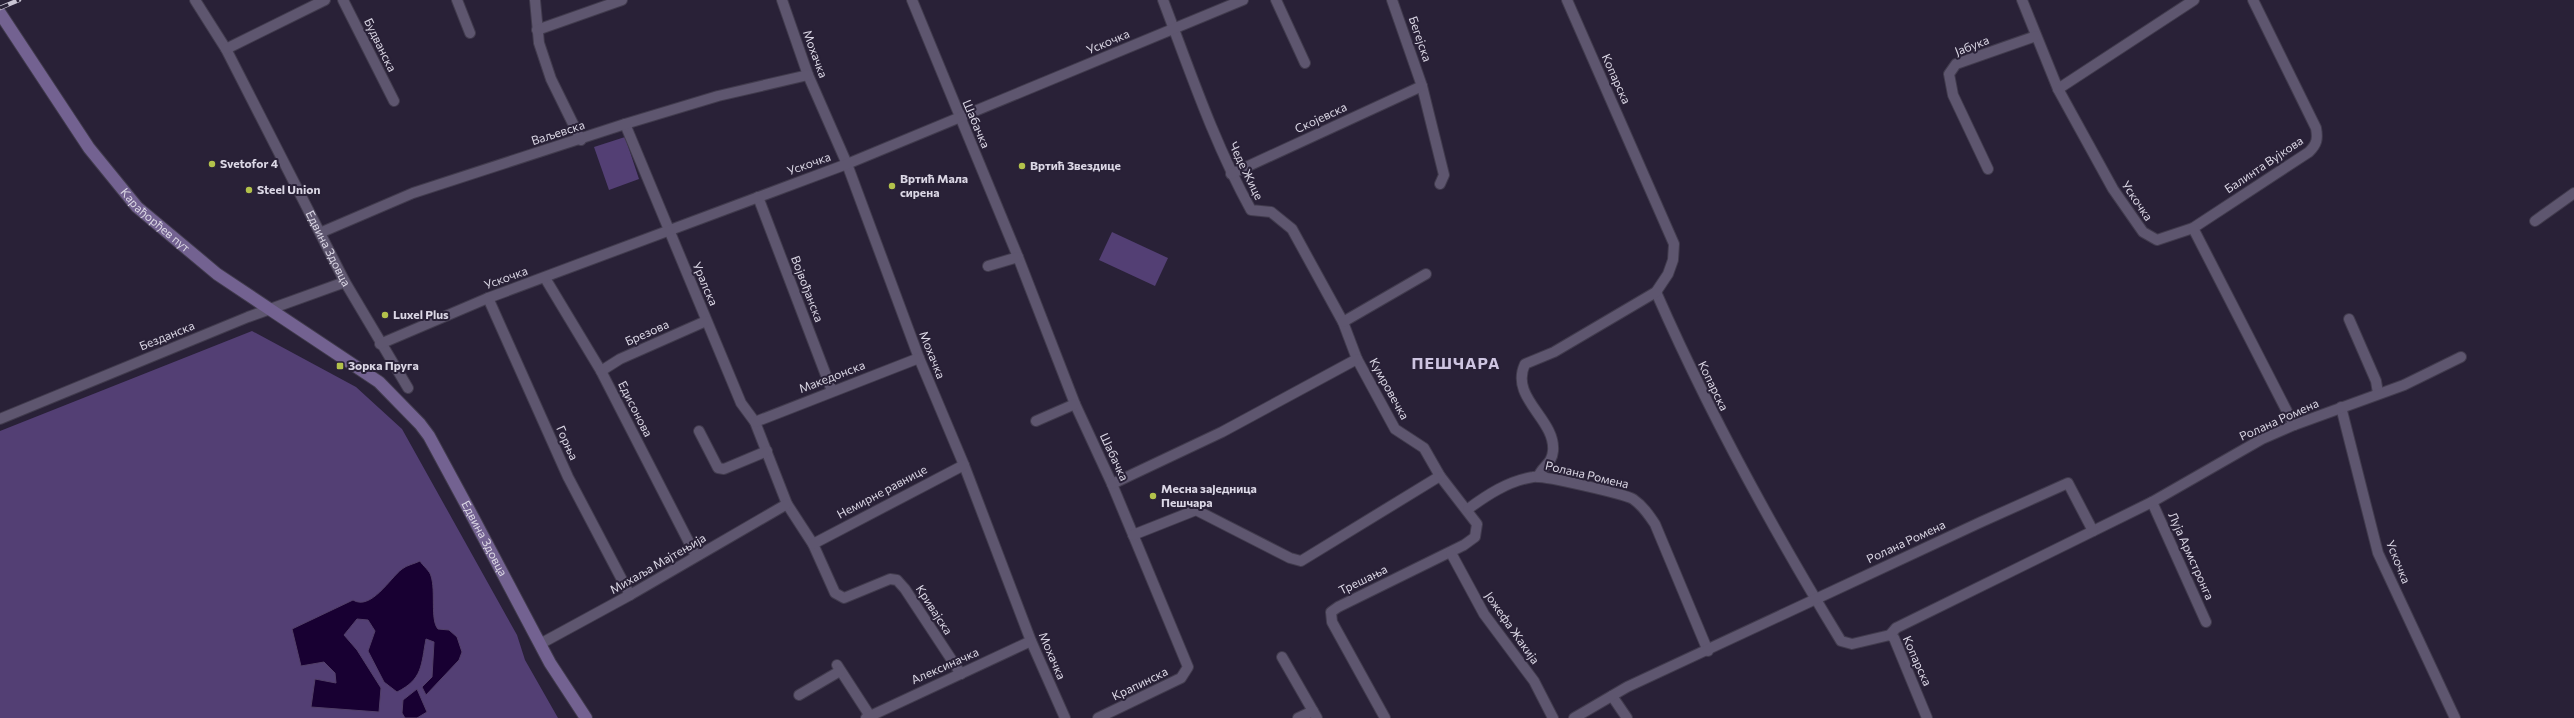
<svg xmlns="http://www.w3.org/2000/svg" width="2574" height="718" font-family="Commissioner,sans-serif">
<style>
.green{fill:#533f74}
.water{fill:#180032;stroke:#524068}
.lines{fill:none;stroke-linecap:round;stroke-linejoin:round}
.minor-casing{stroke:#413b4d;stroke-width:12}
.secondary-casing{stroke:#413b4d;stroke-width:14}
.minor{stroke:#5e566f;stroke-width:10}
.secondary{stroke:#736291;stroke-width:12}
.rail-casing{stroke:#c9c4d3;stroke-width:4.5}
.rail{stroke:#292137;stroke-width:3;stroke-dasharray:9;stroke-linecap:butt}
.poi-dot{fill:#b3c24b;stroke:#292137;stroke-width:1.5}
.labels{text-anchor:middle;stroke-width:4;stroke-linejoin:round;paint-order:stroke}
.street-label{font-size:12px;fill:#dbd7e5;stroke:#292137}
.poi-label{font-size:12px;font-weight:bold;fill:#dbd7e5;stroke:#292137;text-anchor:start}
.district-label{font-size:16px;font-weight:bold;letter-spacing:1px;fill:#cec5e1;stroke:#292137}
</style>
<rect width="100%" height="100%" fill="#292137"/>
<g class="green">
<path d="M625 137 639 179 609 190 594 147Z"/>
<path d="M1112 232 1168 258 1155 286 1099 260Z"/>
<path d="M252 331 356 387 402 429 517 635 525 660 558 718H0V431Z"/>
</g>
<g class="water">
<path d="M420 561C423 566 430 571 431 576 436 591 430 620 438 629L449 630 457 637 462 652 459 660 426 695 422 687 432 677 434 642 426 639C421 665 423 679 397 692L384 682 368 651 375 631 368 620 357 619 344 635 357 650 381 688 379 712 311 707 315 679 336 683 335 673 324 662 301 666 292 629 353 600C371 611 390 578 402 569 407 565 414 564 420 561Z"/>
<path d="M417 689 427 712 417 718H405L402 713 403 700Z"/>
</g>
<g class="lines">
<defs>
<g id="minor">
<path id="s1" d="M195 0 226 49 345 282 408 388"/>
<path d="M343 0 394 101"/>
<path d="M457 0 470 33"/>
<path d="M535 0 539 43 551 79 581 140"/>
<path d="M782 0 808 75 847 164 919 358 964 465 1031 641 1065 718"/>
<path d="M912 0 1018 257 1075 404 1112 484 1188 667 1181 678 1098 718"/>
<path d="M1163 0C1190 71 1214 143 1251 210L1271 212 1292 229 1343 322 1357 359 1395 429 1424 448 1440 476 1477 524 1475 537 1464 545 1338 607 1331 612 1332 622 1385 718"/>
<path d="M1276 0 1305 63"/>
<path d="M1392 0 1422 86 1444 175 1440 184"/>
<path d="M2022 0 2058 89 2113 189 2143 232 2157 240 2193 228 2309 152C2317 144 2318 139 2316 128L2253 0"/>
<path d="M537 30 622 0"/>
<path d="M226 49 325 0"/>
<path d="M2058 89 2194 0"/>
<path d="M625 124 741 403 755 422 787 504 813 544 835 593 844 598 890 579 897 580 905 589 961 674"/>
<path d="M1988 169 1953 95 1949 74 1956 64 2036 36"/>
<path d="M1231 174 1422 86"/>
<path d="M758 197 832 391"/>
<path d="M2535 221 2574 193"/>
<path d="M2193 228 2294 425"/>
<path d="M322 232 413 193 625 124 718 96 808 75"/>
<path d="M988 266 1018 257"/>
<path d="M545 278 601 371 696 556"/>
<path d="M1656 292C1709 413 1772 528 1841 641L1852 644 1890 635 1894 638 1927 718"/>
<path d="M488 298 568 477 630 595"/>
<path d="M2349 319 2376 381 2378 393"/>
<path d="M1343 322 1426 274"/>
<path d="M380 344 488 298 847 164 1243 0"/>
<path d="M601 371 620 359 706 321"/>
<path d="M2341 407 2378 553 2455 718"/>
<path d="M0 419 248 317 345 282"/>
<path d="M1036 421 1075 404"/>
<path d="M755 422 919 358"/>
<path d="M699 431 718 468 724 469 767 451"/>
<path d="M1538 477C1542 466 1552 464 1553 451 1556 419 1509 398 1525 364L1554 352 1656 292 1668 274 1673 260 1674 244 1567 0"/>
<path d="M1112 484 1222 432 1357 359"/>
<path d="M2152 502 2206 622"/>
<path d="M1468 509C1487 495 1508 481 1533 477 1543 475 1624 494 1633 499 1643 506 1649 515 1655 524L1708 651"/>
<path d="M1133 535 1196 510 1290 558 1301 561 1440 476"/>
<path d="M813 544 964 465"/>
<path d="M1451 553 1484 614 1534 681 1553 718"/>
<path d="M1890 635 1896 628 2152 502 2262 439 2294 425 2404 385 2461 357"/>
<path d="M540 644 630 595 787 504"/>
<path d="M1282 657 1317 718"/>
<path d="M837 665 870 716"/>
<path d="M799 695 840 671"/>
<path d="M1612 696 1627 718"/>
<path d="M866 718 1031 641"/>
<path d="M1298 718 1313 711"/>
<path d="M1574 718 1627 687 1981 522 2068 483 2093 531"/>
</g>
<g id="secondary">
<path id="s2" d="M0 13 89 148 137 207 217 274 379 382 420 424 429 436 468 508 550 663 586 718"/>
</g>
</defs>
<use href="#minor" class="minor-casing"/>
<use href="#secondary" class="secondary-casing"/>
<use href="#minor" class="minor"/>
<use href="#secondary" class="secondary"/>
<defs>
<path id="rail" d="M0 8 19 0"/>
</defs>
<use href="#rail" class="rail-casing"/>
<use href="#rail" class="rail"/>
</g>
<g class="poi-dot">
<circle cx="212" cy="164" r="4"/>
<circle cx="1022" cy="166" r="4"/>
<circle cx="892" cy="186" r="4"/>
<circle cx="249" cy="190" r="4"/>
<circle cx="385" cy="315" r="4"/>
<rect x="336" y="362" width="8" height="8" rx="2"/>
<circle cx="1153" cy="496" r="4"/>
</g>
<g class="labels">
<g class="street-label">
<text transform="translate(1420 39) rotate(71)" y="4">Бегејска</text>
<text transform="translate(1108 42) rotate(-23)" y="4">Ускочка</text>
<text transform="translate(380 45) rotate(64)" y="4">Будванска</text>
<text transform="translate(1972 46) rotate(-21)" y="4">Јабука</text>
<text transform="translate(815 54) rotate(70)" y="4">Мохачка</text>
<text transform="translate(1616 79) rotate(66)" y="4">Копарска</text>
<text transform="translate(1321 118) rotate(-25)" y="4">Скојевска</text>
<text transform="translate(976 124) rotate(67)" y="4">Шабачка</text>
<text transform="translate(558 133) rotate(-18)" y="4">Ваљевска</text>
<text transform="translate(809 164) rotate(-20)" y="4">Ускочка</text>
<text transform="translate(2264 165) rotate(-34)" y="4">Балинта Вујкова</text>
<text transform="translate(1246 171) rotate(64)" y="4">Чеде Жице</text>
<text transform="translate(2137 201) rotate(56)" y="4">Ускочка</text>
<text dy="4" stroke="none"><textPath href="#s2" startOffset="260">Карађорђев пут</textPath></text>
<text dy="4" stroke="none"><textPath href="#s1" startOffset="282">Едвина Здовца</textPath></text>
<text transform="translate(506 278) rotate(-20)" y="4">Ускочка</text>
<text transform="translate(705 284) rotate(67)" y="4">Уралска</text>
<text transform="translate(807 289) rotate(69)" y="4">Војвођанска</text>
<text transform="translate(647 333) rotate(-24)" y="4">Брезова</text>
<text transform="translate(167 336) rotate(-22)" y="4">Безданска</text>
<text transform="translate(932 355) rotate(68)" y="4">Мохачка</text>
<text transform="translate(832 377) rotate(-21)" y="4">Македонска</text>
<text transform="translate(1713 386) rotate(64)" y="4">Копарска</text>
<text transform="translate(1389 389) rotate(61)" y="4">Кумровечка</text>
<text transform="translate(635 409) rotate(63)" y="4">Едисонова</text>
<text transform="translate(2279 420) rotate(-24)" y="4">Ролана Ромена</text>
<text transform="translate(567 443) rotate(66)" y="4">Горња</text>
<text transform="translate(1114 457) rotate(65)" y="4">Шабачка</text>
<text transform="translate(1587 475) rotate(13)" y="4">Ролана Ромена</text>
<text transform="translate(882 492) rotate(-28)" y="4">Немирне равнице</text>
<text dy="4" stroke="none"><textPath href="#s2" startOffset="727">Едвина Здовца</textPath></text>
<text transform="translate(1906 542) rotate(-25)" y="4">Ролана Ромена</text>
<text transform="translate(2191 556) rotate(66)" y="4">Луја Армстронга</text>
<text transform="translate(2398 562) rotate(68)" y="4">Ускочка</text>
<text transform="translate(658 564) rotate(-30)" y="4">Михаља Мајтењија</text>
<text transform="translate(1363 580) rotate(-26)" y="4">Трешања</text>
<text transform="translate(934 610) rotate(57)" y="4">Кривајска</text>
<text transform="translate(1512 628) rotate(55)" y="4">Јожефа Жакија</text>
<text transform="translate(1052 656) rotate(67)" y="4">Мохачка</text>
<text transform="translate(1917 661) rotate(66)" y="4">Копарска</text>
<text transform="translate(945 666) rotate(-24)" y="4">Алексиначка</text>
<text transform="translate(1140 684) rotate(-26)" y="4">Крапинска</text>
</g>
<g class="poi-label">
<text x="220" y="168">Svetofor 4</text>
<text x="1030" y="170">Вртић Звездице</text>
<text x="900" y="183">Вртић Мала<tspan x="900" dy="14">сирена</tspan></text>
<text x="257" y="194">Steel Union</text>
<text x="393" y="319">Luxel Plus</text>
<text x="348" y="370">Зорка Пруга</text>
<text x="1161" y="493">Месна заједница<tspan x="1161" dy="14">Пешчара</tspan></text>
</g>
<g class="district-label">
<text x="1456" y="369">ПЕШЧАРА</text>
</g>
</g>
</svg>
